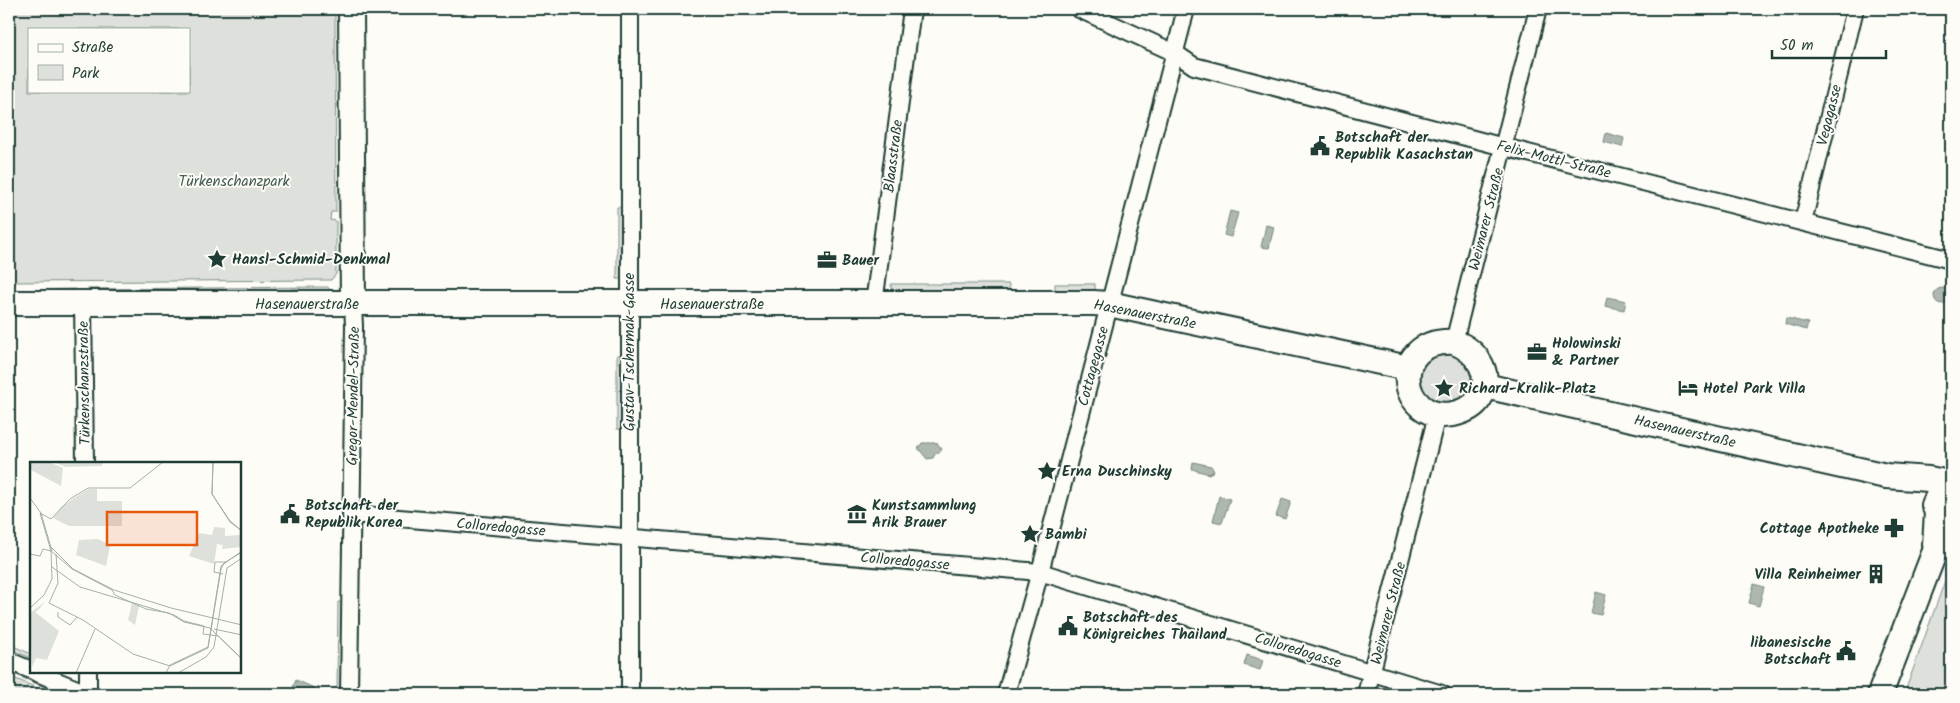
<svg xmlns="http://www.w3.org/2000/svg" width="1960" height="703" font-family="Kalam,sans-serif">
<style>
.green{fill:#dde0db;stroke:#7e8e88;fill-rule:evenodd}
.water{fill:#aeb8b1;stroke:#75877f}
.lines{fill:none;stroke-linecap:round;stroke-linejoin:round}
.street-casing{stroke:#1f3d34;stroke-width:20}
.secondary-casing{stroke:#1f3d34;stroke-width:28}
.street{stroke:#fdfcf7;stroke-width:16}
.secondary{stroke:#fdfcf7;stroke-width:24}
.labels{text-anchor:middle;stroke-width:4;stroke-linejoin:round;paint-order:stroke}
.street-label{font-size:15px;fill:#1f3d34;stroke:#fdfcf7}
.poi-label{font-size:15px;font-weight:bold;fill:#1f3d34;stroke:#fdfcf7;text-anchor:start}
.park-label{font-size:15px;fill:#455e55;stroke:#fdfcf7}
.inset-road{fill:none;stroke:#a4b0a9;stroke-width:1}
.view{fill:#e8590c;fill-opacity:0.15;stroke:#e8590c;stroke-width:2.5}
.inset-edge{fill:none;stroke:#1f3d34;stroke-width:2.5}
</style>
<rect width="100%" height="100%" fill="#fdfcf7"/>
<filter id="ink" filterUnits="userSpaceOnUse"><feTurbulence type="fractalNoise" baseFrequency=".02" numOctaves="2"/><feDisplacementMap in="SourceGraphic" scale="10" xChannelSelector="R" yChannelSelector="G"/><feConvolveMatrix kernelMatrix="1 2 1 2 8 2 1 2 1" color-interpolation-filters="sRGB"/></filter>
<g filter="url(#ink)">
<g class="green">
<path d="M9 9H335L336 212H331L330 220 336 221V274L331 280 9 282ZM29 29H189V91H29Z"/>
<path d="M617 207H621L622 279H617Z"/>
<path d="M891 284H1009V290H908V294H892Z"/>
<rect x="1055" y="284" width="40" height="6"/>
<path d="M328 287 331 293H300V289H290V293L89 294 87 289Z"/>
<path d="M75 289V294H9V290Z"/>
<path d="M1455 352 1473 370V387L1464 400 1439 405C1435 402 1430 400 1426 396 1416 387 1417 361 1432 356 1439 354 1448 353 1455 352Z"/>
<rect x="617" y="355" width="5" height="74"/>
<path d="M1951 564V694H1908L1906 689Z"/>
<path d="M338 602H342L341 694H337Z"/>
<path d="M9 644 31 654V658L9 649Z"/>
<path d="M9 668 59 690 58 693 9 672Z"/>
<path d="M9 676 51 694H9Z"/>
</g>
<g class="water">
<path d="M1606 133 1624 138 1622 147 1604 142Z"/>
<path d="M1230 211 1238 213 1231 237 1224 235Z"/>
<path d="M1266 225 1274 227 1269 248 1261 247Z"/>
<circle cx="1942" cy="296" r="8"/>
<path d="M1607 297 1626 301 1624 310 1605 306Z"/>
<path d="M1786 318 1808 323 1806 330 1785 324Z"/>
<path d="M922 443H937L942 449 940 452 935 454 933 458 927 459 918 448Z"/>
<path d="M1193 462 1211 466 1214 471 1209 474 1192 469Z"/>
<path d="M1219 496 1230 499 1222 523 1213 521Z"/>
<path d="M1282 499 1291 502 1285 519 1276 516Z"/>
<path d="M1754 584 1764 587 1759 606 1749 603Z"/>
<path d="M1596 592 1606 595 1601 615 1591 613Z"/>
<path d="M1247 655 1263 660 1260 670 1244 665Z"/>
<path d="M296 680 314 688 312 694 293 687Z"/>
</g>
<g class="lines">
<defs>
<g id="street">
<path d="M630 9V694"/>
<path d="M1079 9 1175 53 1194 66 1504 147 1951 260"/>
<path d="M1803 222 1855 9"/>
<path d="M83 302 85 463"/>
<path d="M874 304 912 9"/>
<path d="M1454 342 1538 9"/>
<path d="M351 514 1040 572 1442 694"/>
<path d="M9 661 31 670"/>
<path d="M35 672 89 694"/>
<path d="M88 672V694"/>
<path d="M349 694 354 326 353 304"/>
<path d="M1006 694 1040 572 1186 9"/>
<path d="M1366 694 1437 415"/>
</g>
<g id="secondary">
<path d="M351 9 353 304"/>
<path d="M9 303H1094L1109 304 1408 368"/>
<path d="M1454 342C1478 351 1494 376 1479 399 1473 408 1462 412 1453 414 1399 424 1386 338 1454 342Z"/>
<path d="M1485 386 1886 476 1929 479 1944 482 1951 481"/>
<path d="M1935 545 1937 512 1934 505 1944 482"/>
<path d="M1880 694 1933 556 1951 521"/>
</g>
</defs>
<use href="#street" class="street-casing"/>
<use href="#secondary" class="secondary-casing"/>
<use href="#street" class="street"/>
<use href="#secondary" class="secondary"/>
</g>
</g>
<defs>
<symbol id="civic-bare" viewBox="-9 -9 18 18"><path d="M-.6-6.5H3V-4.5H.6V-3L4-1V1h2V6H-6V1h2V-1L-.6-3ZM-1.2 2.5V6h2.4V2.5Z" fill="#1f3d34" stroke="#fdfcf7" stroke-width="2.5" paint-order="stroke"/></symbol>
<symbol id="sight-bare" viewBox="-9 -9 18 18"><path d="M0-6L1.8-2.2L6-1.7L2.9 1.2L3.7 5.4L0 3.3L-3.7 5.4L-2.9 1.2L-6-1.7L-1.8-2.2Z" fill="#1f3d34" stroke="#fdfcf7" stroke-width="2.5" paint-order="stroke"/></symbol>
<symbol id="office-bare" viewBox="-9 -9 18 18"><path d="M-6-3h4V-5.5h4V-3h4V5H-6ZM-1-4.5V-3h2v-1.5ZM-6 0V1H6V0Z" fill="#1f3d34" stroke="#fdfcf7" stroke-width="2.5" paint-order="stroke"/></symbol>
<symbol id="hotel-bare" viewBox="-9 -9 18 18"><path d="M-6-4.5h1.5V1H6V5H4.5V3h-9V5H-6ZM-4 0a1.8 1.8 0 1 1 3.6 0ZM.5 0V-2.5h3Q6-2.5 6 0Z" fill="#1f3d34" stroke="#fdfcf7" stroke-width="2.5" paint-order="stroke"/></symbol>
<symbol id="museum-bare" viewBox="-9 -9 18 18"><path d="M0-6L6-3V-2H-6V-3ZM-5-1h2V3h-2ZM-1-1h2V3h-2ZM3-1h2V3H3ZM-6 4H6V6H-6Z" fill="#1f3d34" stroke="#fdfcf7" stroke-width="2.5" paint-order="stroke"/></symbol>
<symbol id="pharmacy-bare" viewBox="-9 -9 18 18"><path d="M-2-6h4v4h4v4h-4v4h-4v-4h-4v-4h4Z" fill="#1f3d34" stroke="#fdfcf7" stroke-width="2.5" paint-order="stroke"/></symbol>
<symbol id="building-bare" viewBox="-9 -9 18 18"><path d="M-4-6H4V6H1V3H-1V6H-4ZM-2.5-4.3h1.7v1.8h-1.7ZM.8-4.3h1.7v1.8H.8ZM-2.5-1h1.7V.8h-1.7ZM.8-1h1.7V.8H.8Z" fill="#1f3d34" stroke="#fdfcf7" stroke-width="2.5" paint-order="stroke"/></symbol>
</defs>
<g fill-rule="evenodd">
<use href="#civic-bare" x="1306" y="132" width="28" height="28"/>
<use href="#sight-bare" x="203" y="245" width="28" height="28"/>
<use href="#office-bare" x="813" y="246" width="28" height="28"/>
<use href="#office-bare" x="1523" y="338" width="28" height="28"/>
<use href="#sight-bare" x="1430" y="374" width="28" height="28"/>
<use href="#hotel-bare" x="1674" y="374" width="28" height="28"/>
<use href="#sight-bare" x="1033" y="457" width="28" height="28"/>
<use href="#civic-bare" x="276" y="500" width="28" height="28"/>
<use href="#museum-bare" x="843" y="500" width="28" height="28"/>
<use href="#pharmacy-bare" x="1880" y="514" width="28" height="28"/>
<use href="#sight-bare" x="1016" y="520" width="28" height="28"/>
<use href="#building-bare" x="1862" y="560" width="28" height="28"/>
<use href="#civic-bare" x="1054" y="612" width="28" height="28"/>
<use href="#civic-bare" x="1832" y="637" width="28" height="28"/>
</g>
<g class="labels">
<g class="street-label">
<text transform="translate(1829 115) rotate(-76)" y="5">Vegagasse</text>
<text transform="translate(893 156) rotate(-83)" y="5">Blaasstraße</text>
<text transform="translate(1554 159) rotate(14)" y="5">Felix-Mottl-Straße</text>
<text transform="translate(1486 219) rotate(-76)" y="5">Weimarer Straße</text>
<text x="307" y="309">Hasenauerstraße</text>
<text x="712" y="309">Hasenauerstraße</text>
<text transform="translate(1145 314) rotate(11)" y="5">Hasenauerstraße</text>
<text transform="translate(629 352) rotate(-90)" y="5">Gustav-Tschermak-Gasse</text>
<text transform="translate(1093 366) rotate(-75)" y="5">Cottagegasse</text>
<text transform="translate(84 383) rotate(-91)" y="5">Türkenschanzstraße</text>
<text transform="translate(353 396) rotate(-89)" y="5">Gregor-Mendel-Straße</text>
<text transform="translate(1685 431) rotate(13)" y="5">Hasenauerstraße</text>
<text transform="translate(501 527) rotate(5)" y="5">Colloredogasse</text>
<text transform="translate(905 561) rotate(5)" y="5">Colloredogasse</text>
<text transform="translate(1388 613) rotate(-76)" y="5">Weimarer Straße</text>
<text transform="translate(1298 650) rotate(17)" y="5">Colloredogasse</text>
</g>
<g class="poi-label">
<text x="1335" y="142">Botschaft der<tspan x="1335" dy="17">Republik Kasachstan</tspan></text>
<text x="232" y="264">Hansl-Schmid-Denkmal</text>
<text x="842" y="265">Bauer</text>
<text x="1552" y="348">Holowinski<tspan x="1552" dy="17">&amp; Partner</tspan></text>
<text x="1459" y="393">Richard-Kralik-Platz</text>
<text x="1703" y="393">Hotel Park Villa</text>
<text x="1062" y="476">Erna Duschinsky</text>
<text x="305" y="510">Botschaft der<tspan x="305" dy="17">Republik Korea</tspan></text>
<text x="872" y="510">Kunstsammlung<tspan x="872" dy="17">Arik Brauer</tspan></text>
<text x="1879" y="533" text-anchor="end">Cottage Apotheke</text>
<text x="1045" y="539">Bambi</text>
<text x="1861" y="579" text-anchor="end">Villa Reinheimer</text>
<text x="1083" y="622">Botschaft des<tspan x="1083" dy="17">Königreiches Thailand</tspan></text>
<text x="1831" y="647" text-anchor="end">libanesische<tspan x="1831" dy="17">Botschaft</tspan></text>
</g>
<g class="park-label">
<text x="234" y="186">Türkenschanzpark</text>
</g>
</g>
<g transform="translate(30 462)">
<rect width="211" height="211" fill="#fdfcf7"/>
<path d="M1 0H19L33 6 31 24 1 8ZM24 0H73L72 4 35 5ZM58 27H67V39H92V64H39L23 56 32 44ZM184 65 195 66V74L211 73V85L192 87 193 83 187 82 184 102 159 94 169 71 182 73ZM68 77 80 83 76 104 46 93 49 78ZM15 140 9 147 5 150 29 169 17 198 6 196 2 205 0 151ZM102 141 109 144 105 163 98 158Z" fill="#dde0db"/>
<path class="inset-road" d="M183 0 182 32 200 59 212 69M183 0 182 32 200 60 212 69M0 36 11 51 22 89M10 51 21 57 40 37 58 26H100L133 0M20 84 43 107 84 128 141 146 212 163M0 92 10 94 13 87 21 89 42 107 82 128 85 133 116 147 139 151 154 160 180 166 212 197M26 92 28 121 19 141 53 158 103 192 140 204 178 186 191 107 194 101 212 90M22 105 50 125 144 153 154 159 174 164 173 172 188 174M193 112 184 110 185 100H196M0 146 14 133 22 117 21 89 10 51M28 150V155L40 163 47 155M184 167 212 173M187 173 212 197M46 211 65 167M136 211 140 203 178 185 191 104 212 89M148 211 176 195 184 185 197 106 212 96"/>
<path class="view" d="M77 50H167V83H77Z"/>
<rect width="211" height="211" class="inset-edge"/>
</g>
<rect width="1960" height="703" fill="none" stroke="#fdfcf7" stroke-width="30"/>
<rect x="15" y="15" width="1930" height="673" fill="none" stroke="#1f3d34" stroke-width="2" filter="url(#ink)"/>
<rect x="28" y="28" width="162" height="65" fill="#fdfcf7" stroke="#a4b0a9"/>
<rect x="38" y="44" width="25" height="8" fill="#fdfcf7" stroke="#a4b0a9"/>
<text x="72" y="52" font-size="15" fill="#1f3d34">Straße</text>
<rect x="38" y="65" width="25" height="15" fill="#dde0db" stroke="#a4b0a9"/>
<text x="72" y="78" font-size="15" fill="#1f3d34">Park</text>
<path d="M1772 50v8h114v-8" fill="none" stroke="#1f3d34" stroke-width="2.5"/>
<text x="1780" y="50" font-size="15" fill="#1f3d34" stroke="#fdfcf7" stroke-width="4" paint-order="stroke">50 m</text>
</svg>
